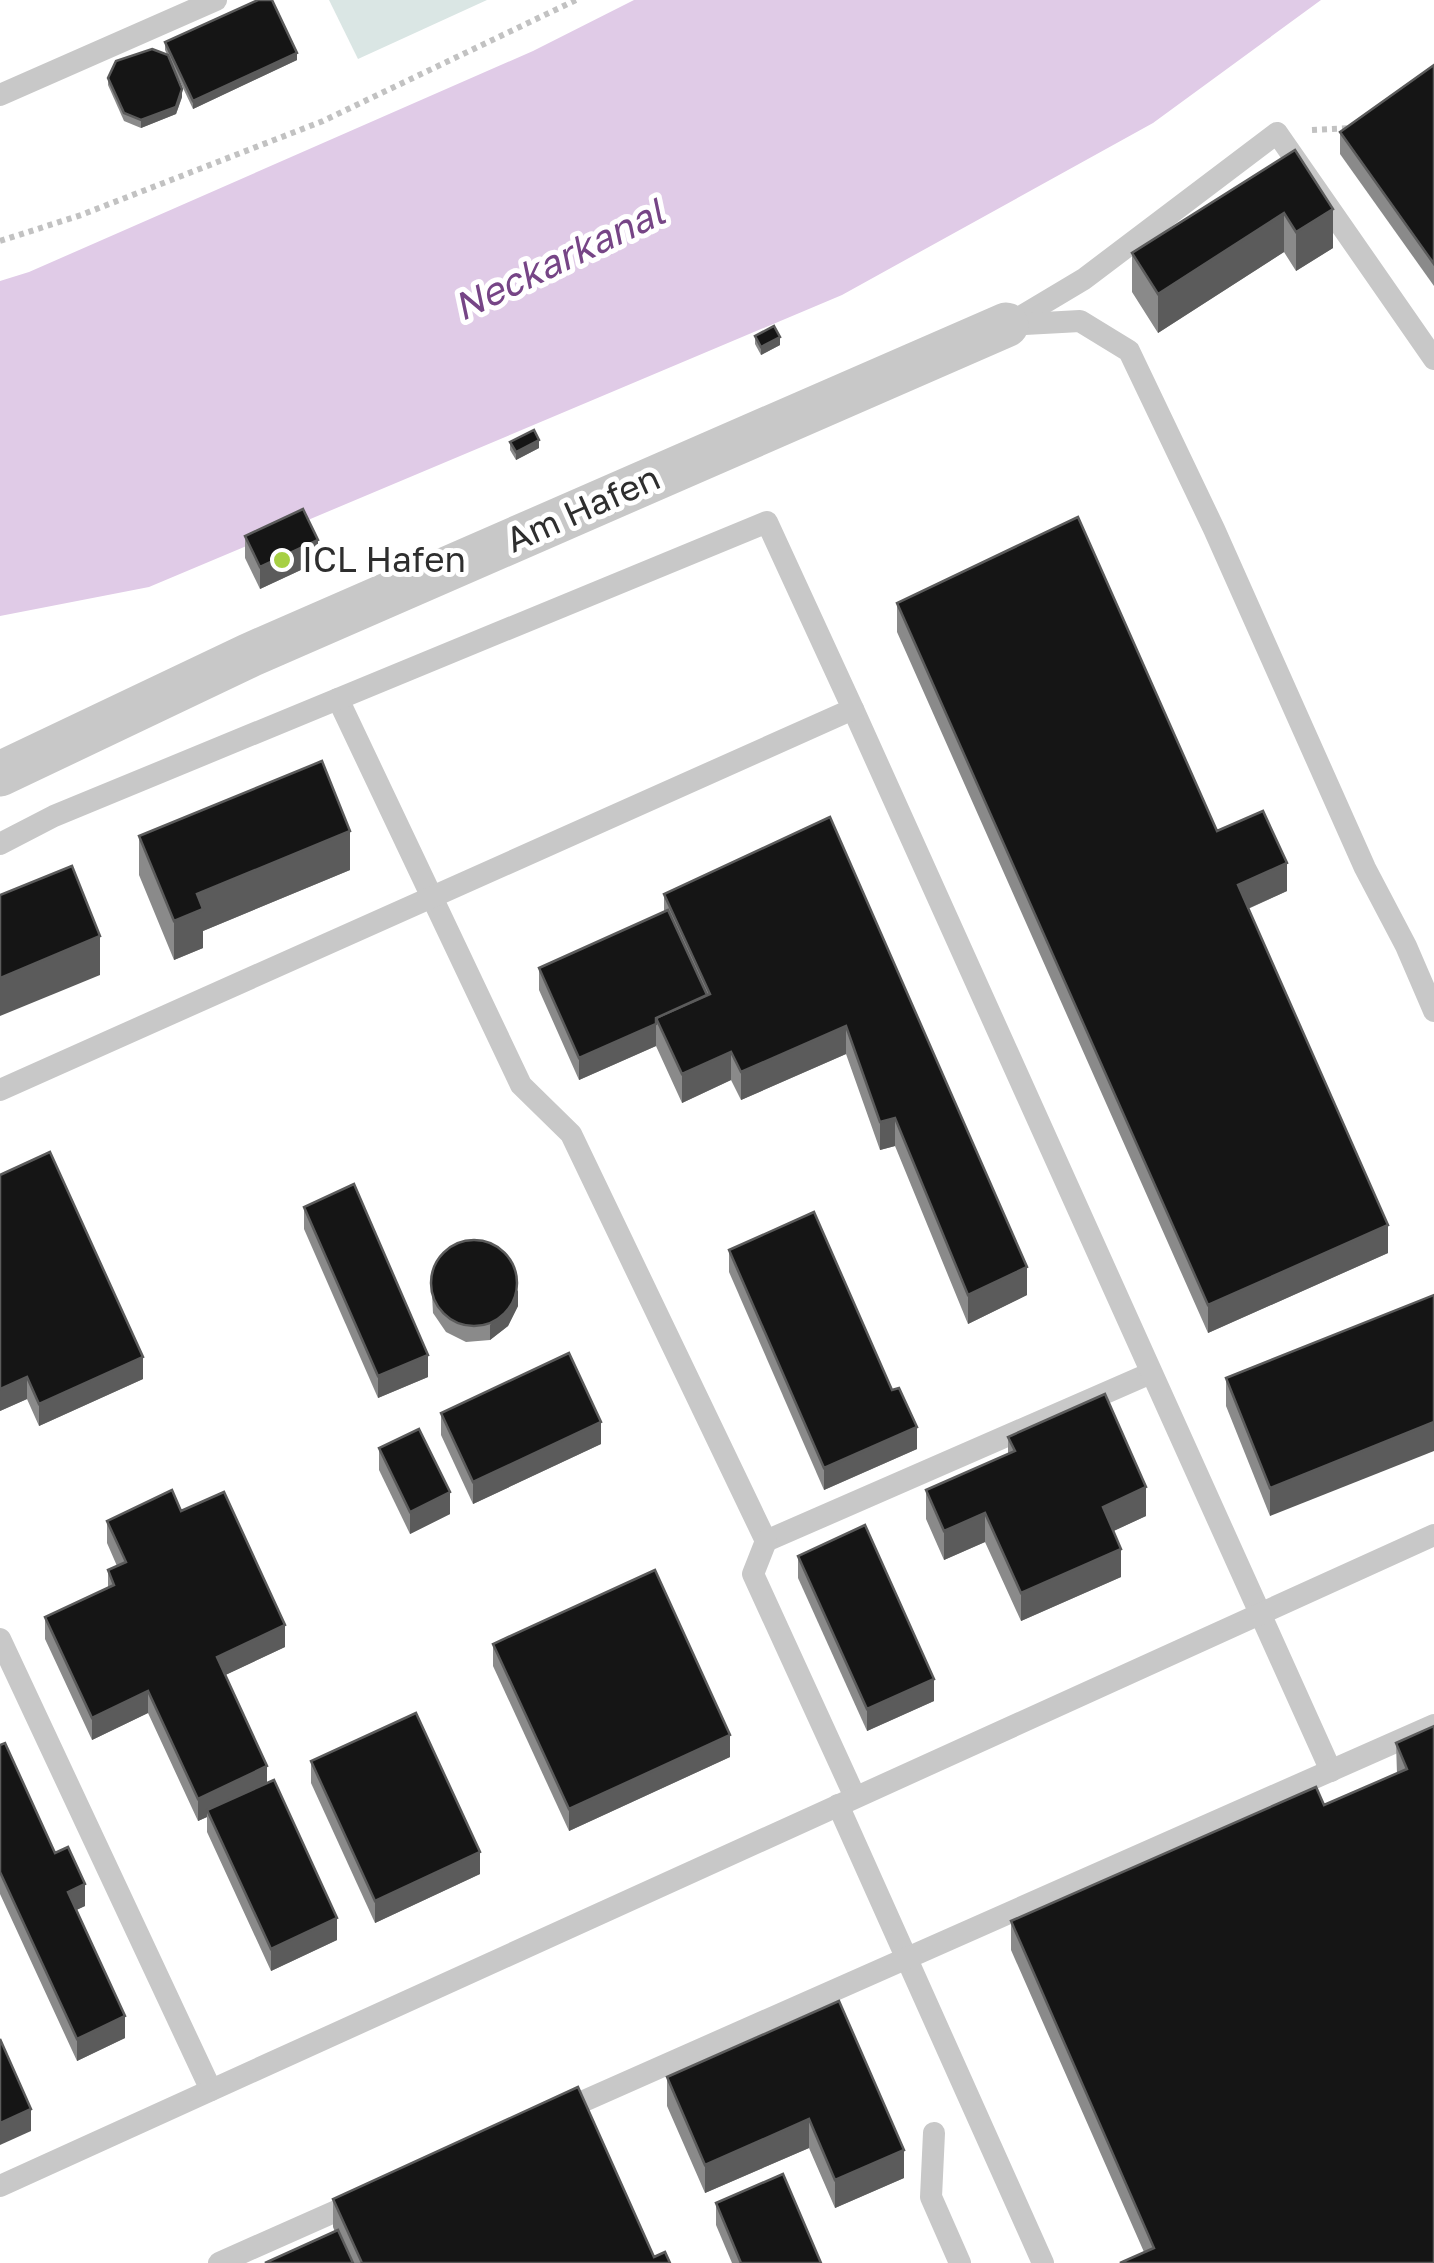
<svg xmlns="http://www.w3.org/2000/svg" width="1434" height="2263" font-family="'Golos Text',sans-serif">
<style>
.green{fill:#dae6e4}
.water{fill:#e0cbe7}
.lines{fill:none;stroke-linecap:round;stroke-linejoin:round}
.path{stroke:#c2c2c2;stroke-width:6;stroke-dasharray:5 5;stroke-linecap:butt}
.lane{stroke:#c8c8c8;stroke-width:22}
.street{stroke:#c8c8c8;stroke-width:45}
.wall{fill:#8a8a8a}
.shaded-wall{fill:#5b5b5b}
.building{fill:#151515;stroke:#5b5b5b;stroke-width:2.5}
.poi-dot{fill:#a7d044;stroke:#fff;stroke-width:4}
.labels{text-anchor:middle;stroke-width:10;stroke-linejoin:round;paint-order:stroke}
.street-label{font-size:35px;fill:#2e2e2e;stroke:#fff}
.poi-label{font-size:35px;fill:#2e2e2e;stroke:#fff;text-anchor:start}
.water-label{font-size:38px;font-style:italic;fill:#764586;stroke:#fff}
</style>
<rect width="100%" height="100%" fill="#fff"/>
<path class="green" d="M329 0H487L358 59Z"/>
<path class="water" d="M634 0H1321L1153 123 842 295 149 587 0 616V281L29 272 533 51Z"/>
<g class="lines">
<g class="path">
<path d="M1312 130 1350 128"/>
<path d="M0 241 81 215 323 121 576 0"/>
</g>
<g class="lane">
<path d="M0 95 216 0"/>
<path d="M1012 322 1084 279 1277 133 1434 359"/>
<path d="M1006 325 1080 321 1129 351 1214 529 1365 868 1406 946 1434 1011"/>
<path d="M338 699 521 1085 571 1134 766 1541 1151 1373"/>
<path d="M853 709 1331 1771"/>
<path d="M0 844 54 816 767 522 853 709 0 1090"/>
<path d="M766 1541 753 1574 855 1797"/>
<path d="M0 1639 211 2090"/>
<path d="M838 1805 1043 2263"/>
<path d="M559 2112 1434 1725"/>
<path d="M934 2133 931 2197 960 2263"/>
<path d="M0 2186 1434 1535"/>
<path d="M219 2263 361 2200"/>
</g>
<path class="street" d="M0 774 250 655 1006 325"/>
</g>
<g class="wall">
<path d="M165 42 297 60 193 109 165 50Z"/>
<path d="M1434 65V286L1340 154V132Z"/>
<path d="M108 78 182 97 176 114 141 128 124 121 108 85Z"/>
<path d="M1295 150 1333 248 1296 271 1284 252 1158 333 1132 292V253Z"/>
<path d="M755 336 780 345 761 355 755 344Z"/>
<path d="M510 442 539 448 516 460 510 450Z"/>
<path d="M245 536 318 562 260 589 245 558Z"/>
<path d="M897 603 1217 831 1287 891 1248 909 1388 1253 1208 1333 897 632Z"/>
<path d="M830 817 1027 1295 968 1324 895 1146 880 1150 846 1054 741 1100 731 1080 682 1103 656 1046 579 1080 539 990V968L664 912V894Z"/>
<path d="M139 836 350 870 203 931V948L174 960 139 875Z"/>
<path d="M0 1175 143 1379 39 1426 27 1399 0 1411Z"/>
<path d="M304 1207 428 1377 378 1398 304 1229Z"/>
<path d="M729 1250 892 1390 917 1449 824 1490 729 1272Z"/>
<path d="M431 1276 518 1306 508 1326 490 1340 466 1342 446 1332 433 1313Z"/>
<path d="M1434 1295 1270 1516 1226 1406V1378Z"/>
<path d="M441 1413 601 1444 473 1504 441 1435Z"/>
<path d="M1008 1437 1146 1516 1113 1531 1121 1577 1021 1621 985 1542 944 1560 926 1519V1490L1008 1454Z"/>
<path d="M379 1448 450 1514 410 1534 379 1470Z"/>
<path d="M181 1511 285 1647 225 1675 267 1783 337 1940 271 1971 207 1832V1817L198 1821 148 1713 92 1740 45 1639V1617L108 1588V1570L117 1566 107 1543V1521Z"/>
<path d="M798 1556 934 1701 867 1731 798 1578Z"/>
<path d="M493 1644 730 1757 569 1831 493 1666Z"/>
<path d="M1434 1726V2263L1144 2252 1011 1950V1921L1324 1805 1397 1774 1396 1743Z"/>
<path d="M0 1745 55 1853 85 1906 76 1910 125 2038 77 2061 0 1894Z"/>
<path d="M311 1761 480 1874 375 1923 311 1783Z"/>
<path d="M839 2001 904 2178 835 2208 809 2148 705 2193 667 2106V2077Z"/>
<path d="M333 2199 654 2257 670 2263H265L335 2232 333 2227Z"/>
<path d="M716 2203 821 2263H732L716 2225Z"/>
</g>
<g class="shaded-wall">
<path d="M297 53V60L193 109V101Z"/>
<path d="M182 89V97L176 114 141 128V120Z"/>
<path d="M1333 209V248L1296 271V232Z"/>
<path d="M1284 213V252L1158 333V294Z"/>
<path d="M780 337V345L761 355V347Z"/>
<path d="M539 440V448L516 460V452Z"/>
<path d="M318 540V562L260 589V567Z"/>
<path d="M350 831V870L203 931V948L174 960V921L197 894Z"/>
<path d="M1287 863V891L1238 913V885Z"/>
<path d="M100 936V975L0 1016V978Z"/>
<path d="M656 1024V1046L579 1080V1058Z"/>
<path d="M846 1026V1054L741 1100V1072Z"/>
<path d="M731 1052V1080L682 1103V1074Z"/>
<path d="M895 1118V1146L880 1150V1122Z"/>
<path d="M1388 1225V1253L1208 1333V1305Z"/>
<path d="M1027 1267V1295L968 1324V1295Z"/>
<path d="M518 1290V1306L508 1326 490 1340V1325Z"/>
<path d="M428 1355V1377L378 1398V1376Z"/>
<path d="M143 1357V1379L39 1426V1404Z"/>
<path d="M27 1377V1399L0 1411V1389Z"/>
<path d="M601 1422V1444L473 1504V1482Z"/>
<path d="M1434 1422V1451L1270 1516V1488Z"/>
<path d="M917 1427V1449L824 1490V1468Z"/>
<path d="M1146 1487V1516L1103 1536V1507Z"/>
<path d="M450 1492V1514L410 1534V1512Z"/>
<path d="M985 1513V1542L944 1560V1531Z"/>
<path d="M1121 1549V1577L1021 1621V1593Z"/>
<path d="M285 1625V1647L217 1679V1657Z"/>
<path d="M934 1679V1701L867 1731V1709Z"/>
<path d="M148 1691V1713L92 1740V1718Z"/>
<path d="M730 1735V1757L569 1831V1809Z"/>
<path d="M267 1766V1788L207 1810V1817L198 1821V1799Z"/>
<path d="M480 1852V1874L375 1923V1901Z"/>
<path d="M85 1884V1906L68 1914V1892Z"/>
<path d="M337 1918V1940L271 1971V1949Z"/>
<path d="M125 2016V2038L77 2061V2039Z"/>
<path d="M31 2109V2131L0 2145V2123Z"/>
<path d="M809 2119V2148L705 2193V2165Z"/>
<path d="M904 2150V2178L835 2208V2180Z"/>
</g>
<g class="building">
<path d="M258 0H272L297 53 193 101 165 42Z"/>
<path d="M152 49 168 55 182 89 176 107 141 120 124 113 108 78 116 61Z"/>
<path d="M1434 65V264L1340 132Z"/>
<path d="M1295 150 1333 209 1296 232 1284 213 1158 294 1132 253Z"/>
<path d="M774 326 780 337 761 347 755 336Z"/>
<path d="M534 430 539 440 516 452 510 442Z"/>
<path d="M303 509 318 540 260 567 245 536Z"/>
<path d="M1078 517 1217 831 1263 811 1287 863 1238 885 1388 1225 1208 1305 897 603Z"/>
<path d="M322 761 350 831 197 894 203 909 174 921 139 836Z"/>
<path d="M830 817 1027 1267 968 1295 895 1118 880 1122 846 1026 741 1072 731 1052 682 1074 656 1018 710 994 664 894Z"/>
<path d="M72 866 100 936 0 978V895Z"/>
<path d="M668 910 707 995 656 1018V1024L579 1058 539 968Z"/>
<path d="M50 1152 143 1357 39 1404 27 1377 0 1389V1175Z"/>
<path d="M354 1184 428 1355 378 1376 304 1207Z"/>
<path d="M814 1212 892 1390 899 1388 917 1427 824 1468 729 1250Z"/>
<circle cx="474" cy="1283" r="43"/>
<path d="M1434 1295V1422L1270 1488 1226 1378Z"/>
<path d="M569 1353 601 1422 473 1482 441 1413Z"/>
<path d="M1105 1394 1146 1487 1103 1507 1121 1549 1021 1593 985 1513 944 1531 926 1490 1015 1451 1008 1437Z"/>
<path d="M419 1429 450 1492 410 1512 379 1448Z"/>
<path d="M172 1490 181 1511 224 1492 285 1625 217 1657 267 1766 198 1799 148 1691 92 1718 45 1617 114 1585 108 1570 126 1562 107 1521Z"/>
<path d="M865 1525 934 1679 867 1709 798 1556Z"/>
<path d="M655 1570 730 1735 569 1809 493 1644Z"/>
<path d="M416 1713 480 1852 375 1901 311 1761Z"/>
<path d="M1434 1726V2263H1120L1154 2248 1011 1921 1316 1787 1324 1805 1407 1769 1396 1743Z"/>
<path d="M5 1743 55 1853 68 1847 85 1884 68 1892 125 2016 77 2039 0 1872V1745Z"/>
<path d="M274 1780 337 1918 271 1949 207 1810Z"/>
<path d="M839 2001 904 2150 835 2180 809 2119 705 2165 667 2077Z"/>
<path d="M0 2039 31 2109 0 2123Z"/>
<path d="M578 2087 654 2257 665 2252 670 2263H362L333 2199Z"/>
<path d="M783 2174 821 2263H741L716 2203Z"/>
<path d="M338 2230 353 2263H265Z"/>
</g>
<circle class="poi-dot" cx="282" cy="560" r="10"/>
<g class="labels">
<g class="street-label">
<text transform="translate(583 509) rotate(-24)" y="12">Am Hafen</text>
</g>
<g class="poi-label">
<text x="302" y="572">ICL Hafen</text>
</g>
<g class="water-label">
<text transform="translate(559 260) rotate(-26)" y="13">Neckarkanal</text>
</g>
</g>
</svg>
